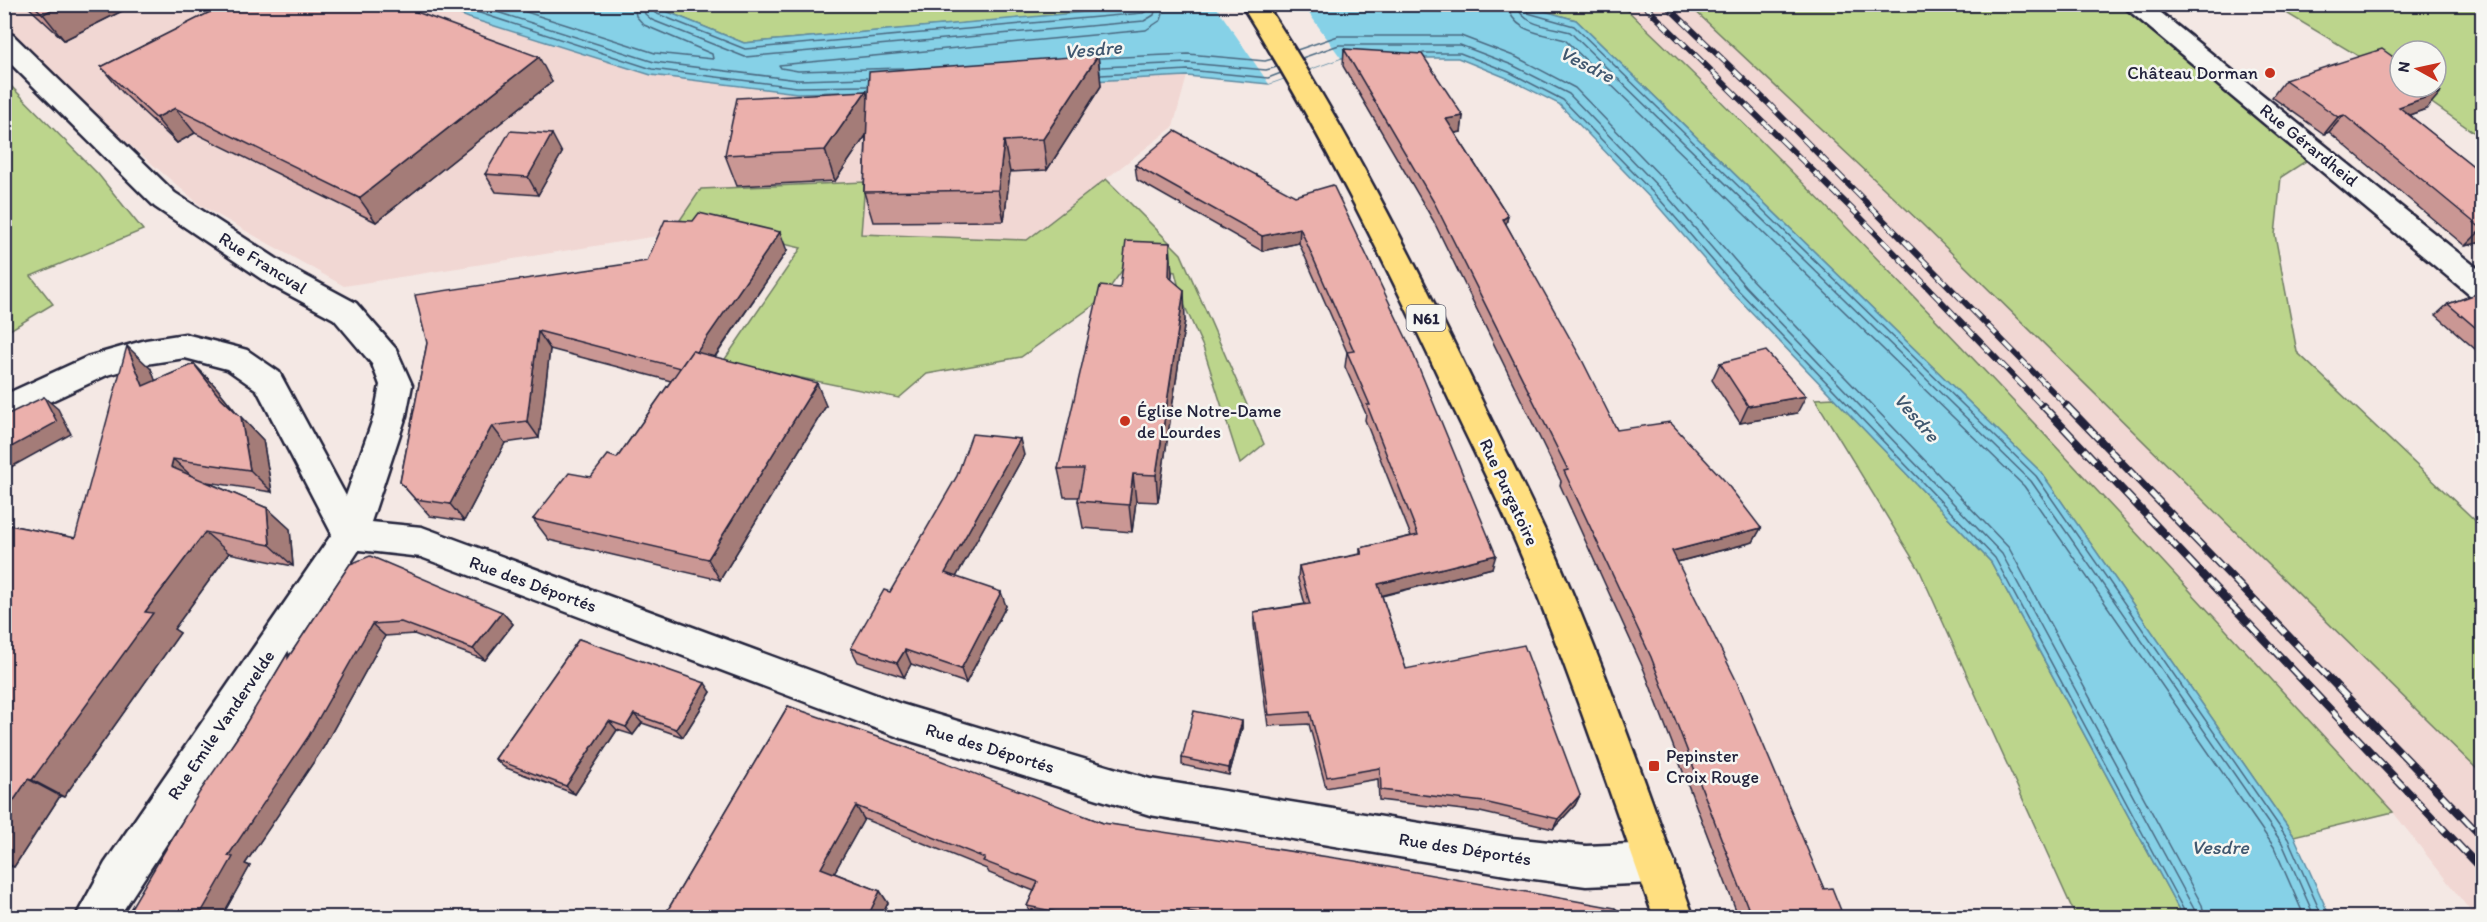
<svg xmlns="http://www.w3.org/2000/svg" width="2487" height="922" font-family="Itim,sans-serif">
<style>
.built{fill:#f1d7d3}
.green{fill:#bcd58c;stroke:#6f7c64;stroke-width:1.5}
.water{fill:#86d1e7;stroke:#5e8ba2;stroke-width:1.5}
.pier{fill:#f4e8e4}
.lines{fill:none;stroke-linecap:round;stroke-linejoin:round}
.shore{stroke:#4a6880;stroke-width:1.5}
.minor-casing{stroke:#22223b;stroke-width:5}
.major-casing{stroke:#22223b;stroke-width:5}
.minor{fill:#f6f6f2;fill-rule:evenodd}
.major{fill:#ffdf80;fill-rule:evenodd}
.rail-far1-casing{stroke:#22223b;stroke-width:6}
.rail-casing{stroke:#22223b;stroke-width:8}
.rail-far1{stroke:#f6f6f2;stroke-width:4;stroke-dasharray:12;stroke-linecap:butt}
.rail{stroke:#f6f6f2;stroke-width:5;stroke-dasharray:15;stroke-linecap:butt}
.wall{fill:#ca9794;stroke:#22223b;stroke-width:1.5}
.shaded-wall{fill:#a47b78;stroke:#22223b;stroke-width:1.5}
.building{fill:#ebb0ac;stroke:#22223b;stroke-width:1.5}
.poi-dot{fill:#c8321e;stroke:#f6f6f2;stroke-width:2}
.labels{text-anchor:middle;stroke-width:5;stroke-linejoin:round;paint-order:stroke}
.shield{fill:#f6f6f2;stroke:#626272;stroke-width:1.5}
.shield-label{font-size:16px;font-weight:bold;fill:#22223b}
.poi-label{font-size:18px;fill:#22223b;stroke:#f6f6f2;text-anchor:start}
.street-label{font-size:18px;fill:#22223b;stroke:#f6f6f2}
.water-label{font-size:20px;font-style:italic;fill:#40576f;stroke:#f6f6f2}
</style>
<rect width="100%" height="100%" fill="#f4e8e4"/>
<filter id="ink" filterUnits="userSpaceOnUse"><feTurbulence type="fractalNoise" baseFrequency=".0167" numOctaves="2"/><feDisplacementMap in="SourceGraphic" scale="12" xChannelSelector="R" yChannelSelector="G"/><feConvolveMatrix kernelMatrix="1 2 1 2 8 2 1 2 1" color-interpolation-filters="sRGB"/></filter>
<g filter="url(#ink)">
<g class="built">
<path d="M4 5H437L469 18 651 75 797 93 920 90 1187 76 1173 127 1027 240 860 234 865 182 701 189 670 234 344 286 200 205 89 110 5 28Z"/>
<path d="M1622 5H1689L1922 224 2482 774V917H2475L2393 812 2105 499 1739 117Z"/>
</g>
<g class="green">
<path d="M724 4 733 8 787 4 1173 5 744 43 651 5Z"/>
<path d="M1520 5H1622C1891 262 2142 538 2393 812L2294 836 2041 472 1576 20Z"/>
<path d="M1689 5H2123L2317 154 2281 177 2275 235 2297 352 2482 527V774L1922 224Z"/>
<path d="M2273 5H2482V138L2409 87H2436V51H2400V81Z"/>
<path d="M5 80 98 174 143 230 31 276 53 304 5 333Z"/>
<path d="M1106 179 1181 254 1264 444 1240 464 1203 347 1182 300 1175 272 1128 262 1101 300 1021 357 927 374 899 398 723 362 801 248 680 220 701 189 865 182 861 234 1027 240Z"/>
<path d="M1834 398 1991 562 2183 917H2076L1919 569 1815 399Z"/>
</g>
<path class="water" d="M1173 4H1520L1576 20 2041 472 2294 836 2330 917H2183L1991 562 1735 295 1657 205 1559 104 1507 78 1458 58H1341L1269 84 1187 76 920 90 797 93 651 75 469 18 437 5H651L744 43Z"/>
<path class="pier" d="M1215 5H1303L1341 58 1269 84Z"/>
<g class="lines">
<g class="shore">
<path d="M452 4 652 69 797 87 867 86"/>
<path d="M472 4 654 62 798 80 867 78"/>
<path d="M501 4 655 53 713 59 712 54 644 25 636 16 634 4"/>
<path d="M643 4 645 14 652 20 745 57 1144 21 1154 15 1157 4"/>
<path d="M651 4 655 13 745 49 1143 13 1148 10 1150 4"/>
<path d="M1507 4C1513 33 1541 33 1565 40L2024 486 2274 847 2305 918"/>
<path d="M1516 4C1523 27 1551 26 1570 32L2031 481 2282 843 2315 918"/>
<path d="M1524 4 1528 13 1574 26 2036 476 2288 839 2323 918"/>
<path d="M1297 50 1338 36H1461L1516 57 1575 88 1674 190 1752 280 2009 548 2202 905 2205 918"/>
<path d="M1423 53H1460L1509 72 1563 100 1661 201 1739 291 1995 558 2188 918"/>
<path d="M1100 58 1188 54 1265 61 1272 59"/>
<path d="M1302 58 1339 45H1460L1512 65 1569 94 1667 196 1745 286 2002 554 2194 909 2196 918"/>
<path d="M1101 67 1188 63 1266 70 1277 67"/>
<path d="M903 68 798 71 781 68 779 65 1146 30 1161 20 1166 4"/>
<path d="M1101 75 1188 70 1268 78 1281 73"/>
</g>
<defs>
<g id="minor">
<path d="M2121 4H2150L2482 272V299L2471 296Z"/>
<path d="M4 33 13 35 175 193 291 268 356 303 396 349 412 385 406 416 371 522 422 527 901 704 1150 779 1512 838 1586 846 1655 843 1669 849 1675 863 1669 877 1655 883 1586 886 1512 876 1150 815 901 738 421 557 359 550 118 918H75L105 863 332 534 257 390 227 369 185 358 146 364 107 375 4 423V395L87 357 146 340 185 334 236 347 247 350 279 372 346 496 374 416 380 385 372 364 334 319 269 284 155 207 4 57Z"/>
</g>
<path id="major" d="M1241 4H1266C1348 130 1415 262 1480 397 1505 450 1533 503 1557 557 1608 675 1650 797 1694 918H1654C1611 797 1571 675 1522 557 1500 503 1473 450 1448 397 1385 262 1320 130 1241 4Z"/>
</defs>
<use href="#minor" class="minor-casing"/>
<use href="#major" class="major-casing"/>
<use href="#minor" class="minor"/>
<use href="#major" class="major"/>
<defs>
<g id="rail-far1">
<path d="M1643 4 1858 215 2044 408"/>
<path d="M1665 4 1767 102 2069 408"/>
</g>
<g id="rail">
<path d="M2043 406 2482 870"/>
<path d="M2067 406 2482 837"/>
</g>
</defs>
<use href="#rail-far1" class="rail-far1-casing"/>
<use href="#rail" class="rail-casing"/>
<use href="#rail-far1" class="rail-far1"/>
<use href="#rail" class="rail"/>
</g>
<g class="wall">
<path d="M25 4H136L64 40Z"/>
<path d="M205 4H403L414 11 552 82 376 222 195 133 177 143 123 93 101 67 215 10Z"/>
<path d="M1344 49 1463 116 1461 132 1455 133 1508 216 1506 224 1617 430 1761 528 1753 542 1677 562 1824 889 1844 918H1739L1644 670 1560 485 1561 481 1433 220 1343 66Z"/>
<path d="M1098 55 1101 86 1047 170 1010 172 1004 221 873 222 864 192 866 135 835 181 737 186 725 155 866 91 868 97Z"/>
<path d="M2285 80 2426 109 2409 115 2482 173V242L2465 246 2329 132 2324 134 2272 97Z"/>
<path d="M562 153 538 195 496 192 485 174Z"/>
<path d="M1135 165 1295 196 1492 568 1382 596 1406 669 1580 795 1575 805 1553 829 1480 812 1379 800 1378 779 1326 788 1309 724 1268 726 1254 625V612L1305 604 1298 579 1299 566 1360 554V548L1411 536 1365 420 1366 414 1345 367 1347 352 1299 243 1262 251 1137 180Z"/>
<path d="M787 251 715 357 826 406 720 580 549 540 533 519 617 458 671 381 550 349 539 438 505 443 464 521 430 516 400 482 427 343Z"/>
<path d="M1172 273 1171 280 1185 320 1158 502 1136 501 1132 532 1083 528 1078 501 1079 497H1064L1058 469 1120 288Z"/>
<path d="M2482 292V355L2436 315 2448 304Z"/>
<path d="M1720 363 1797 413 1740 423 1712 380Z"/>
<path d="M194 364 216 387 237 413 263 440 272 492 207 482 267 508 290 529 293 566 229 553 174 629 180 633 64 797 60 796 14 867 6 866 4 868V524L75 538 151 369 155 381Z"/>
<path d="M1024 455 956 577 1006 606 966 683 911 664 904 677 858 662 851 648 890 592Z"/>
<path d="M350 564 502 612 513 624 485 660 414 634 385 636 323 748 245 864 250 866 221 918 239 735 288 653 290 655Z"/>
<path d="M579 639 711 692 683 737 642 723 633 735 617 730 575 794 504 767 495 759Z"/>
<path d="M788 706 1103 823 1627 918H1033L1027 906 1034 891 989 873 987 869 864 819 834 873 880 891 888 903 880 918H663Z"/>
<path d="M1242 721V728L1229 775 1182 765V758Z"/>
</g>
<g class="shaded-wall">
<path d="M63 4H136L64 40 43 14Z"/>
<path d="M1098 55 1101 86 1047 170 1043 139Z"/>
<path d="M539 57 552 82 376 222 359 198Z"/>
<path d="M866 91 875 122 835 181 825 150Z"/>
<path d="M2441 92 2426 109 2384 124 2399 107Z"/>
<path d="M175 108 195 133 177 143 156 118Z"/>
<path d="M2344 115 2329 132 2324 134 2338 117Z"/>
<path d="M1463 116 1461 132 1443 135 1446 119Z"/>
<path d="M552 134 562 153 538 195 528 177Z"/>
<path d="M1004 141 1010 172 1004 221 998 190Z"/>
<path d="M1508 216 1504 232 1503 219Z"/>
<path d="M1300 228 1299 243 1262 251V236Z"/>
<path d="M2482 229V242L2465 246Z"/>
<path d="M780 232 787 251 694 387 685 369Z"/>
<path d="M1170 243 1172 273 1170 307 1169 277Z"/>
<path d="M1184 290 1185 320 1158 502 1156 475Z"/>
<path d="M538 331 550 349 539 438 527 421Z"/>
<path d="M127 346 151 369 166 409 143 386Z"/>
<path d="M194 364 216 387 240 417 217 394Z"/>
<path d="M817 383 826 406 720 580 708 559Z"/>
<path d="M1806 396 1797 413 1740 423 1748 406Z"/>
<path d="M44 397 58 409 71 434 4 471V451Z"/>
<path d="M241 417 263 440 272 492 250 470Z"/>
<path d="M492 426 505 443 464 521 450 504Z"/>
<path d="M1020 439 1024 455 950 588 945 573Z"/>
<path d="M173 459 197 481 171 467Z"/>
<path d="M1133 474 1136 501 1132 532 1129 505Z"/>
<path d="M267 508 290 529 293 566 270 545Z"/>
<path d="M1761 528 1753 542 1665 565 1672 551Z"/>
<path d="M205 532 229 553 174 629 180 633 64 797 32 780 145 612Z"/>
<path d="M1496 555 1492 568 1376 597 1378 584Z"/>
<path d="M1001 592 1006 606 966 683 961 669Z"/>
<path d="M502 612 513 624 485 660 473 649Z"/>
<path d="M372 624 385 636 323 748 245 864 250 866 221 918H198L228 856Z"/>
<path d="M905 650 911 664 904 677 897 663Z"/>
<path d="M705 683 711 692 683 737 676 729Z"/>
<path d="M634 714 642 723 633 735 626 727Z"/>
<path d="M609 721 617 730 575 794 566 786Z"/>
<path d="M1242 721V728L1229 775V768Z"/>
<path d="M28 779 60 796 14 867 4 862V815Z"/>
<path d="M1580 795 1575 805 1553 829 1558 819Z"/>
<path d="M856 806 864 819 830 880 821 868Z"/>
<path d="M880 891 888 903 880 918H867Z"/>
</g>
<g class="building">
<path d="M32 4H63L43 14Z"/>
<path d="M226 4H403L414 11 539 57 359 198 175 108 156 118 101 67Z"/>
<path d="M1344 49 1422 54 1463 116 1446 119 1508 216 1503 219 1581 358 1617 430 1670 422 1724 480 1761 528 1672 551 1737 682 1824 889 1832 888 1844 918H1752L1651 657 1564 471 1568 470 1435 204Z"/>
<path d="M2382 49 2400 62V87H2435L2441 92 2399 107 2482 173V229L2344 115 2338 117 2285 80Z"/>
<path d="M1098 55 1043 139 1004 141 998 190 864 192 869 72Z"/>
<path d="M866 91 825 150 725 155 737 98Z"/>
<path d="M510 131 552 134 528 177 485 174Z"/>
<path d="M1175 131 1295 196 1333 185 1410 346 1496 555 1378 584 1406 669 1524 645 1580 795 1558 819 1484 802 1381 790 1380 768 1327 777 1310 712 1269 715 1254 612 1310 604 1299 566 1362 554 1360 548 1418 535 1367 405H1370L1347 352 1354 351 1300 228 1262 236 1135 165Z"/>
<path d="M699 213 780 232 697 352 692 351 680 368 538 331 527 421 492 426 450 504 415 499 400 482 427 343 415 295 647 261 665 220 693 221Z"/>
<path d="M1126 241 1170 243 1169 277 1184 290 1156 475 1133 474 1129 505 1078 501 1084 469H1058L1100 286 1120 288Z"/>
<path d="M2482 292V333L2448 304Z"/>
<path d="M127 346 143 386 194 364 217 394 241 417 250 470 173 459 171 467 267 508 270 545 205 532 145 612 153 613 32 780 28 779 4 815V524L75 538Z"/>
<path d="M692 351 817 383 708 559 533 519 569 473 591 477 608 455 617 458Z"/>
<path d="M1766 351 1806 396 1748 406 1720 363Z"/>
<path d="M44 397 57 422 4 451V416Z"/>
<path d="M972 434 1020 439 945 573 1001 592 961 669 905 650 897 663 851 648 884 590 890 592 957 476Z"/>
<path d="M370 556 502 612 473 649 401 622 372 624 308 737 228 856 233 857 198 918H125L199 793 239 735 288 653V658L350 564Z"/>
<path d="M579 639 705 683 676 729 634 714 626 727 609 721 566 786 495 759Z"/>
<path d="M788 706 903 746 1103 823 1355 861 1615 908 1627 918H1223L1188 912 1187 918H1086L1027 906 1038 882 983 861 985 858 856 806 821 868 880 891 867 918H663Z"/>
<path d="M1194 711 1242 721 1229 768 1182 758Z"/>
</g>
</g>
<g class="poi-dot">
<circle cx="2270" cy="73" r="6"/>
<circle cx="1125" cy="421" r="6"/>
<rect x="1648" y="760" width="12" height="12" rx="3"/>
</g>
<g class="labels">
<rect class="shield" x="1406.5" y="305" width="39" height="26" rx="4.5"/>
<g class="shield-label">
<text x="1426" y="324">N61</text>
</g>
<g class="poi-label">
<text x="2258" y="79" text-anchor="end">Château Dorman</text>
<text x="1137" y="417">Église Notre-Dame<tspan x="1137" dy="21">de Lourdes</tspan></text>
<text x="1666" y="762">Pepinster<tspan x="1666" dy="21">Croix Rouge</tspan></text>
</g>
<g class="street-label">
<text transform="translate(2309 145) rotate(39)" y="6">Rue Gérardheid</text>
<text transform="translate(263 263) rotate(32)" y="6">Rue Francval</text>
<text transform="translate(1509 492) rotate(65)" y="6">Rue Purgatoire</text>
<text transform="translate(533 584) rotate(20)" y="6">Rue des Déportés</text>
<text transform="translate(221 725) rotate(-56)" y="6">Rue Emile Vandervelde</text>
<text transform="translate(990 748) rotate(17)" y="6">Rue des Déportés</text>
<text transform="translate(1465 849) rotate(9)" y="6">Rue des Déportés</text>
</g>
<g class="water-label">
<text transform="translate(1093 49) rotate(-5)" y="7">Vesdre</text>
<text transform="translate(1587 64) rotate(27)" y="7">Vesdre</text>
<text transform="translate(1917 417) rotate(49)" y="7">Vesdre</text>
<text x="2220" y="854">Vesdre</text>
</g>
</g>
<rect width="2487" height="922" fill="none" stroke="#f6f6f2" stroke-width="24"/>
<rect x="12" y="12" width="2463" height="898" fill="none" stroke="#22223b" stroke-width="2" filter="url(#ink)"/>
<g transform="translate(2418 69) rotate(278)"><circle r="28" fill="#f6f6f2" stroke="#a1a1a9" stroke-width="1.5"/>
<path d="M0-4.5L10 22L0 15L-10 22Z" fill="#c8321e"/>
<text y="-9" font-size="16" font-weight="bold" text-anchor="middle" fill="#22223b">N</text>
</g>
</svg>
